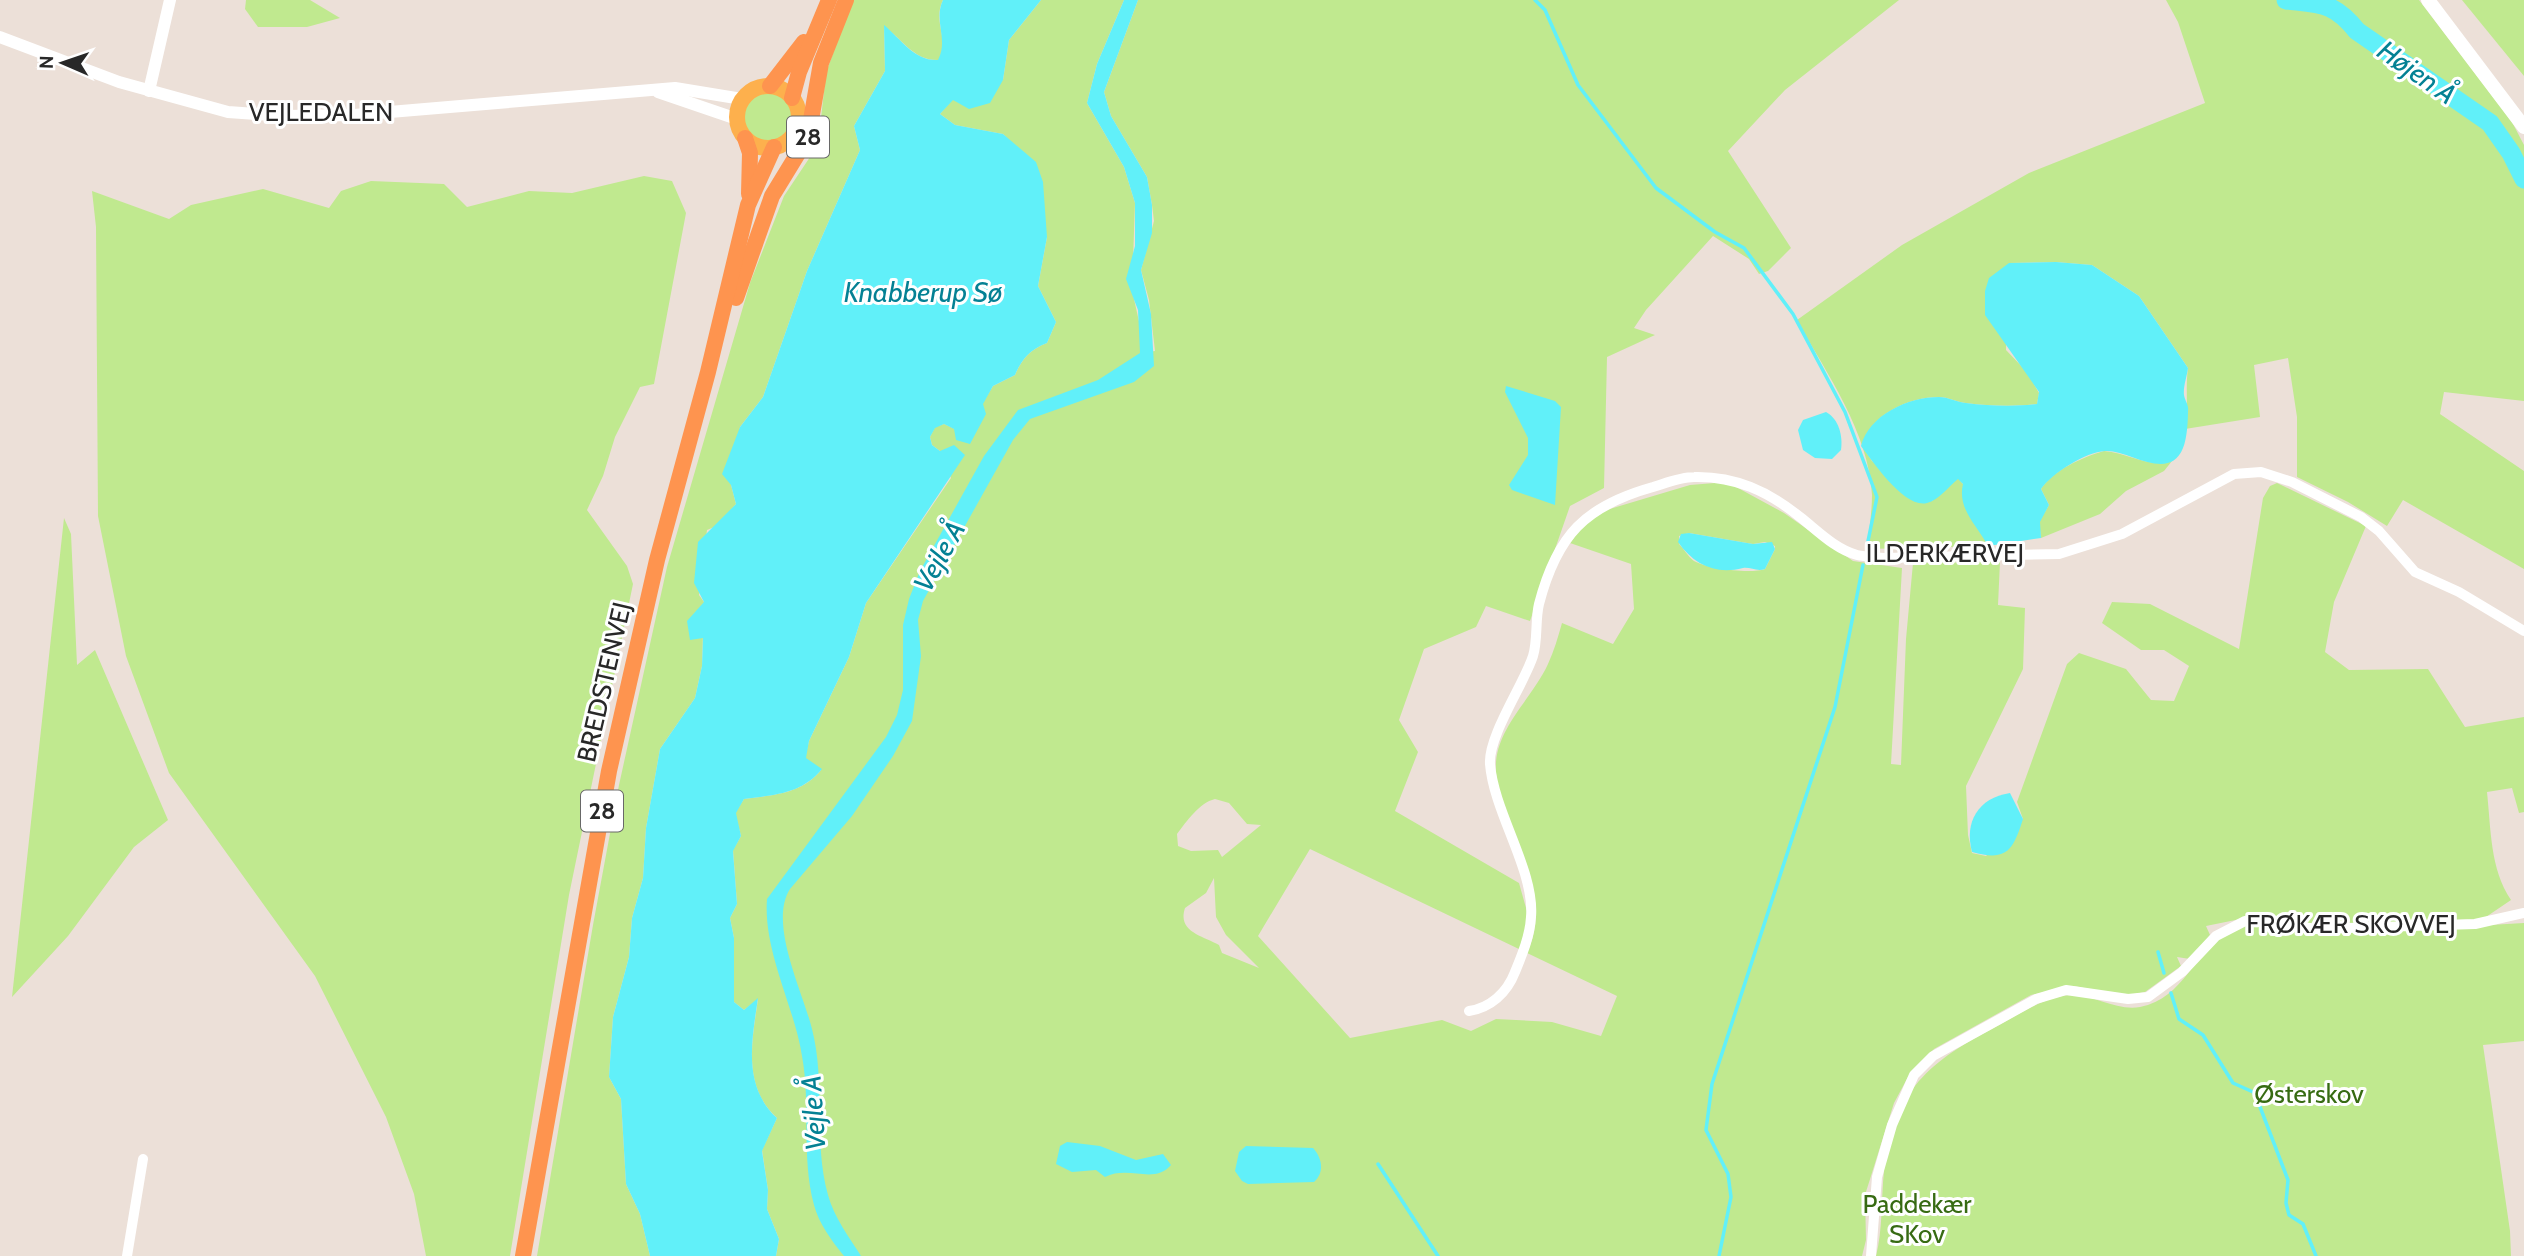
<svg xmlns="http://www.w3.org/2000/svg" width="2524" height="1256" font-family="Cabin,sans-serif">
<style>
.green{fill:#c0e98f;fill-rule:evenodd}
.water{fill:#61f0f9}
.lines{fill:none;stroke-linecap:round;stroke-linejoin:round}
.stream{stroke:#61f0f9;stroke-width:3.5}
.river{stroke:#61f0f9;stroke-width:19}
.minor{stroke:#fff;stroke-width:10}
.tertiary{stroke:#fff;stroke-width:12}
.secondary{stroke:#fff;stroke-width:14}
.primary{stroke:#fdb04d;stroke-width:16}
.trunk{stroke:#fe944f;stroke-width:16}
.labels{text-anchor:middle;stroke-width:6;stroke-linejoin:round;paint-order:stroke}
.shield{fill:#fff;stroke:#686868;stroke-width:2}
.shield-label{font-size:24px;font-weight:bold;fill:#282828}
.street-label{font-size:26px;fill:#282828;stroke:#fff}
.park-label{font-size:26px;fill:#376b13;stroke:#fff}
.water-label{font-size:28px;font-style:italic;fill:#048194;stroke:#fff}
</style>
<rect width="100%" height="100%" fill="#ece0d8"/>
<g class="green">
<path d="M246 0H310L340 18 307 27H258L245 9Z"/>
<path d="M852 0H943C932 23 950 36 939 60 914 61 903 40 884 26L885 71 854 126 860 150 807 271 763 397 740 427 731 485 736 504 717 526 707 530 699 595 704 602 702 666 695 698 660 749 646 828 643 878 632 918 629 957 613 1017 609 1077 621 1099 626 1184 640 1214 650 1256H537L593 925 619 785 667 567 750 283 784 196 818 145 826 73Z"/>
<path d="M1041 0H1124L1097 64 1087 103 1124 167 1135 203 1132 290 1140 326V353L1155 351 1149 300 1141 270 1154 221 1152 205 1147 177 1111 116 1104 92 1138 0H1899L1785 90 1728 151 1791 248 1768 271 1759 274 1749 259 1713 236 1646 310 1634 328 1655 335 1607 357 1604 488 1570 506 1530 621 1486 606 1476 627 1424 649 1399 720 1418 752 1395 811 1519 883 1528 915 1521 950 1310 849 1258 936 1350 1038 1442 1020 1471 1031 1496 1019 1552 1022 1601 1036 1617 996 1527 953C1559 885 1492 826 1496 762 1499 725 1533 697 1548 664 1554 651 1558 637 1562 623L1613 644 1634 609 1631 564 1570 543 1582 527 1603 511 1690 485 1727 482 1784 513 1853 561 1902 568 1891 764 1901 765 1906 639 1913 563 2000 562 1998 605 2025 608 2023 669 1966 786 1968 835 1972 853 1986 856 2023 819 2017 802 2067 664 2079 653 2126 669 2151 700 2174 701 2189 666 2164 650H2141L2102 623 2112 602 2150 604 2239 649 2263 498 2270 486 2277 483 2366 526 2334 602 2325 652 2349 670 2428 669 2465 727 2524 717V812L2519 813 2512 788 2487 792C2491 829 2490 869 2511 900L2483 919 2312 925 2268 918 2265 914 2206 926 2210 935 2190 959 2177 957 2181 966 2145 992 2124 996 2074 986 2031 995 1934 1049 1908 1077 1894 1103 1865 1195 1866 1240 1862 1256H776L779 1239 767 1209 768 1190 762 1150 777 1118C742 1086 752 1041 758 999L744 1010 734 1002V938L730 918 737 904 733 850 741 836 735 813 744 799C773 795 802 794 821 770L805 758 809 741 849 657 866 603 951 478 940 451 932 445 930 437 935 427 944 424 955 429 982 404 993 386 1015 375C1022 359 1029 350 1047 343L1056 322 1038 286 1047 237 1008 139 1003 134 955 125 940 114 953 99 1003 80 1009 40ZM1689 533 1753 544 1765 542 1775 546V549L1765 569C1751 574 1708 569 1694 561 1689 558 1684 549 1679 544V536ZM1215 799 1229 803 1247 824 1261 825 1222 857 1218 850 1191 851 1178 846 1177 834C1187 821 1199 803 1215 799ZM1214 878 1216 917 1226 935 1259 968 1222 953 1219 945C1203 936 1177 932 1185 908L1206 893Z"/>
<path d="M2166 0H2419L2512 122 2524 145V401L2444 392 2440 414 2524 471V569L2403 500 2387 526 2348 502 2297 477V417L2288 358 2254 365 2260 417 2185 429C2189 408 2185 390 2188 368L2139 296 2092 265 2056 262 2009 263 2006 350 2027 372 2039 393 2037 404C2014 407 1989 406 1966 403 1957 402 1948 397 1939 397 1909 397 1869 415 1862 446L1872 461 1932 501 1958 478 1963 484 1988 546 1867 549C1869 531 1872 512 1872 495 1869 432 1826 373 1797 320L1902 245 2029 173 2205 103 2178 22Z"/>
<path d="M2462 0H2524V76Z"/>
<circle cx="768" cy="117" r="24"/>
<path d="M644 176 672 181 686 213 654 384 640 387 615 437 603 476 587 510 627 566 633 584 569 895 510 1256H426L414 1194 386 1117 315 976 169 773 126 656 98 516 96 227 92 191 169 219 191 205 263 189 329 208 341 191 371 181 444 184 467 207 529 191 572 193Z"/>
<path d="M2104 451C2129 453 2147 468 2172 461L2164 471 2126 491 2100 514 2041 538 2039 522 2049 505 2041 489C2053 470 2083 457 2104 451Z"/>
<path d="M64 518 71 534 77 665 95 650 168 820 134 847 68 936 12 997Z"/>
<path d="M2253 923 2456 927 2524 923V1041L2483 1045 2510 1231 2511 1256H1876C1883 1229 1881 1199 1884 1171 1891 1097 1926 1063 1990 1030 2011 1019 2038 1000 2062 996 2088 990 2115 1012 2140 1007 2185 998 2193 952 2228 932 2235 928 2245 926 2253 923Z"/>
</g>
<g class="water">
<path d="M943 0H1041L1009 40 1003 80 990 103 969 109 953 100 940 114 955 125 1003 134 1036 162 1043 182 1047 237 1038 286 1056 322 1047 343C1029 350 1022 359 1015 375L993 386 983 404 986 414 970 444 956 440 954 429 944 424 935 428 930 437 932 445 940 451 954 445 965 455 866 603 849 657 809 741 806 758 822 769C802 794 774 795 744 799L736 813 741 836 733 851 737 904 730 918 734 938V1002L744 1010 758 998C752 1040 742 1086 777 1118L762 1151 768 1190 767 1209 779 1239 776 1256H650L640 1214 626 1184 621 1099 609 1077 613 1017 629 957 632 918 643 878 646 828 660 749 695 698 702 666 703 638 690 640 687 621 704 602 694 583 698 542 736 504 731 485 722 474 740 427 763 397 807 271 860 150 854 126 885 71 884 25C902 40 914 61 938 60 949 39 933 21 943 0Z"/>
<path d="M1124 0H1138L1104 92 1111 116 1147 177 1152 205V233L1141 270 1151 314 1154 366 1134 382 1030 419 1013 440 923 601 918 620 921 656 912 721 893 756 852 816 790 889C768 923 803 992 812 1029 826 1083 813 1141 828 1195 834 1217 849 1237 861 1256H844C832 1241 819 1224 814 1205 801 1156 811 1105 802 1056 794 1005 763 951 767 899L886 737 897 715 903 690V625L909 599 920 571 984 456 1018 410 1098 380 1140 353 1138 310 1126 279 1135 246V203L1124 167 1087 103 1097 64Z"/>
<path d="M2056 262 2092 265 2139 296 2188 368C2187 376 2183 387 2184 395 2185 401 2189 405 2188 411 2188 421 2187 439 2183 448 2169 483 2128 449 2105 451 2086 452 2052 473 2041 489L2049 505 2040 522 2041 538 1988 546C1977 525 1957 509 1963 484L1958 479C1949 486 1939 500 1927 503 1905 509 1873 462 1861 446 1869 415 1908 397 1939 397 1948 397 1957 402 1966 403 1989 406 2014 407 2037 404L2039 392 1985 315V291L1989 278 2009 263Z"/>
<path d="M1506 386 1555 401 1561 407 1555 505 1512 490 1509 485 1528 455V438L1505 392Z"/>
<path d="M1826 412C1839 419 1843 436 1841 450L1832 459 1815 458 1803 450 1798 430 1803 420Z"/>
<path d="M1689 533 1753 544 1772 542 1775 549 1765 569C1757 572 1751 567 1743 568 1716 575 1694 565 1678 542L1681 534Z"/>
<path d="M2010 793 2023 819C2013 850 2007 862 1972 852 1964 822 1978 798 2010 793Z"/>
<path d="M1067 1142 1100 1146 1136 1160 1163 1154 1171 1165C1154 1185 1129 1165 1105 1177L1096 1170 1072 1172 1056 1164 1060 1146Z"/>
<path d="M1246 1146 1313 1148C1322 1158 1325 1172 1314 1182L1248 1184 1242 1181 1235 1171 1239 1152Z"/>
</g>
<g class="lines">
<g class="stream">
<path d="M1535 0 1545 10 1578 85 1656 188 1715 232 1744 248 1793 314 1845 412 1877 497 1867 546"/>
<path d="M2158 952 2164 973"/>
<path d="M2171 993 2179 1019 2203 1035 2233 1083 2253 1092 2257 1099 2288 1180 2286 1203 2289 1215 2303 1224 2316 1256"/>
<path d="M1378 1164 1438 1256"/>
<path d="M1719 1256 1731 1197 1728 1174 1706 1130 1712 1084 1835 707 1863 565"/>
</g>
<path class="river" d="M2286 0C2321 4 2334 2 2357 31L2490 123 2511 153 2524 179"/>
<g class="minor">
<path d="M1469 1011C1490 1008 1507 993 1515 972 1522 955 1530 936 1531 917 1535 871 1494 813 1490 764 1488 736 1524 684 1533 656 1538 640 1535 620 1539 604 1557 535 1585 506 1653 487 1666 483 1681 477 1694 477 1735 476 1768 491 1800 517 1818 531 1835 549 1857 555 1865 557 1875 557 1884 558L2059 554 2122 534 2234 474 2261 472 2292 482 2361 517 2379 531 2415 572 2459 592 2524 631"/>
<path d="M127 1256 143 1159"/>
<path d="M1871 1256 1877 1177 1892 1125 1914 1075 1933 1056 2036 999 2066 990 2128 999 2148 997 2182 972 2216 936 2245 921 2259 920 2316 929 2475 924 2524 913"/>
</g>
<g class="tertiary">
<path d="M0 37 119 82 228 112 285 116 354 115 675 88 742 99"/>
<path d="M149 91 170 0"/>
<path d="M658 92 737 119"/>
</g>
<path class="secondary" d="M2428 0 2524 127"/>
<circle class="primary" cx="768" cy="117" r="31"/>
<g class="trunk">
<path d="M770 86 804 42"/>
<path d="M792 98 799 72 829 0"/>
<path d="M745 138 750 153 749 194"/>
<path d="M736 298 772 196 808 137 821 63 846 0"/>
<path d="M523 1256 609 771 657 560 708 372 748 205 774 147"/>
</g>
</g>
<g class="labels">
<g class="shield">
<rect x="787" y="116.5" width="42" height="41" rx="5"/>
<rect x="581" y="790.5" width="42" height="41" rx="5"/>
</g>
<g class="shield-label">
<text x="808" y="145">28</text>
<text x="602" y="819">28</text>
</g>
<g class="street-label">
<text x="321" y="121">VEJLEDALEN</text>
<text x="1945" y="562">ILDERKÆRVEJ</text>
<text transform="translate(604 682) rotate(-77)" y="9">BREDSTENVEJ</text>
<text x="2351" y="933">FRØKÆR SKOVVEJ</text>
</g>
<g class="park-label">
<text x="2309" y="1103">Østerskov</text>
<text x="1917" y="1213">Paddekær<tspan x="1917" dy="30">SKov</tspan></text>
</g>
<g class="water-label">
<text transform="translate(2417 72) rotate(35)" y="10">Højen Å</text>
<text x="923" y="302">Knabberup Sø</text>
<text transform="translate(939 556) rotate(-61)" y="10">Vejle Å</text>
<text transform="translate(813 1113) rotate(-94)" y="10">Vejle Å</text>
</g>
</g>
<g transform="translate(63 63) rotate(272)" stroke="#ffffff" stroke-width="5" paint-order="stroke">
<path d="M0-5L12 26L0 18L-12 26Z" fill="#282828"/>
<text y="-10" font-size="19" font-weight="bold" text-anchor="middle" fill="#282828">N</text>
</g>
</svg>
